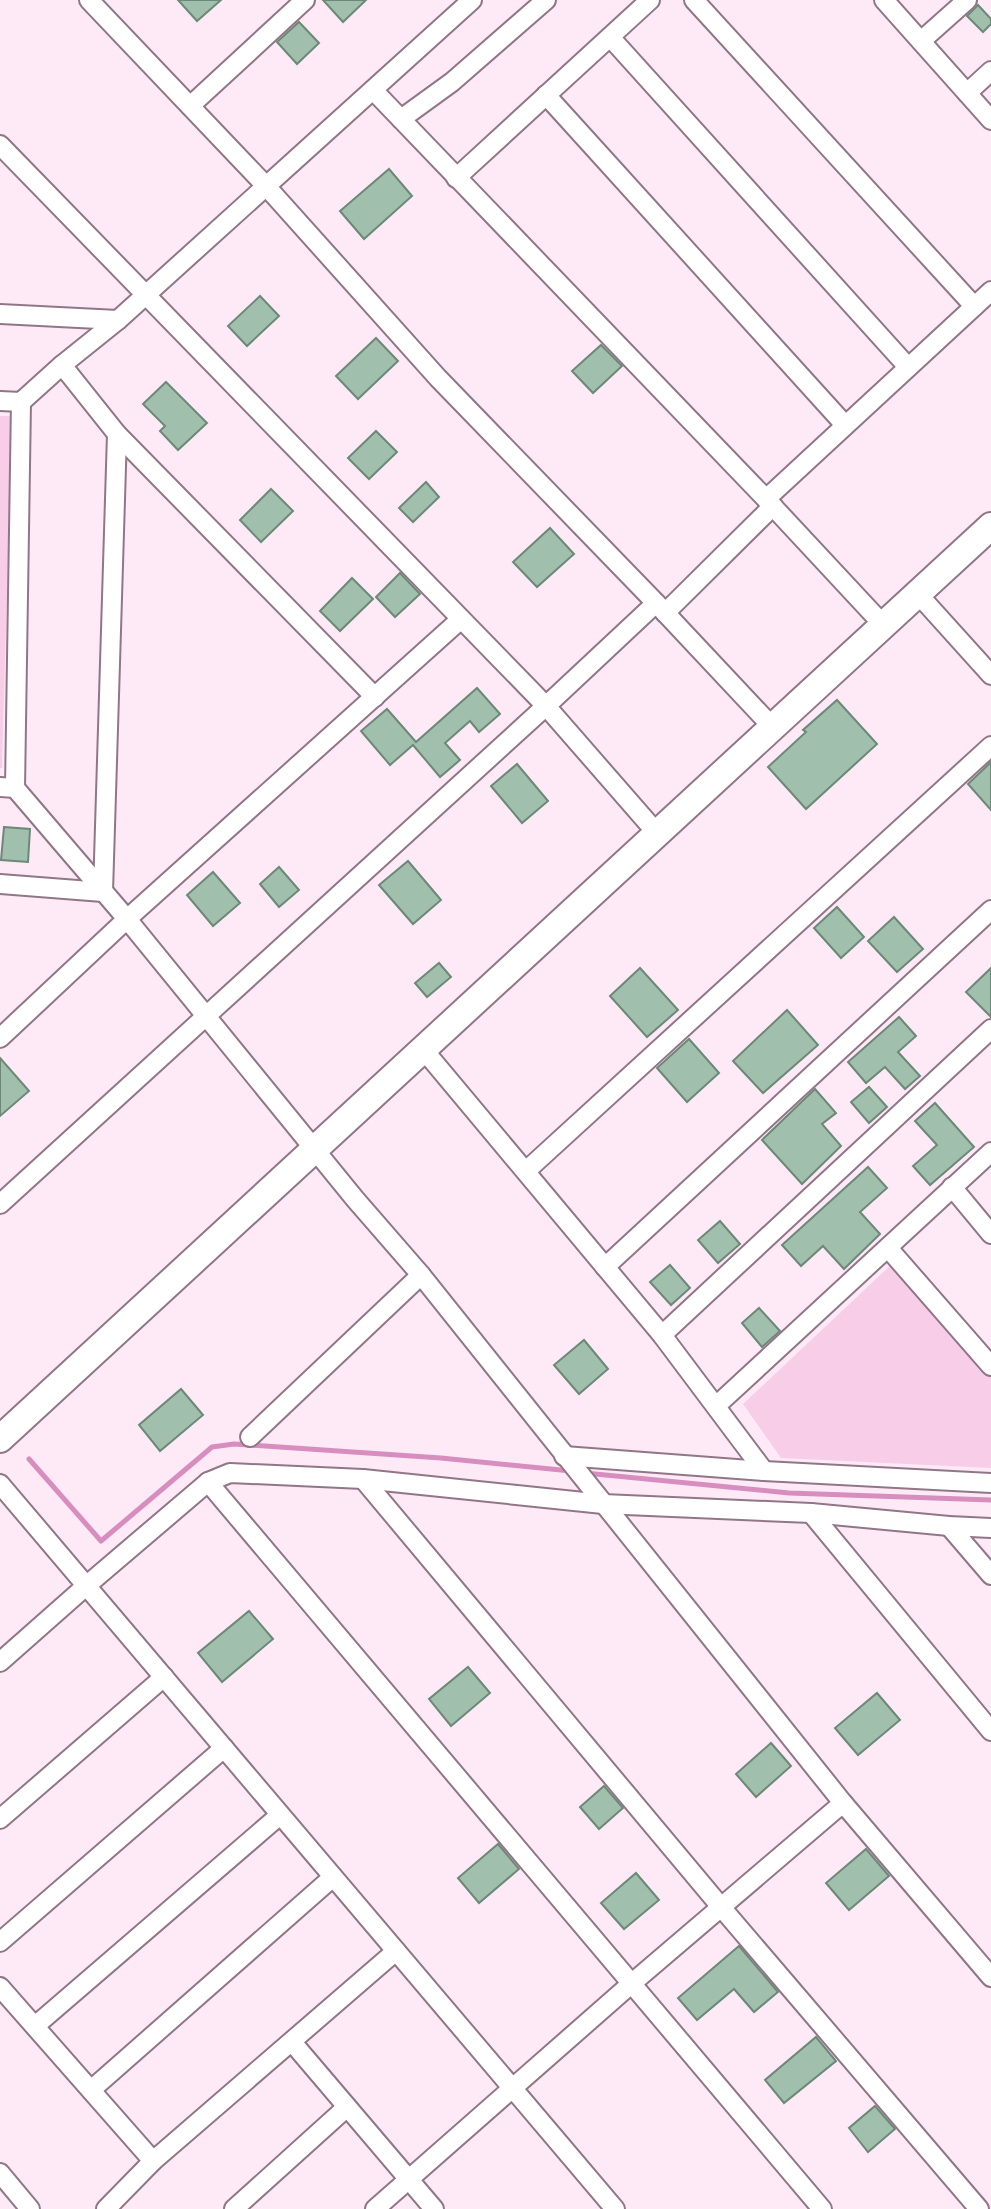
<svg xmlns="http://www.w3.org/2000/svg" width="991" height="2209" font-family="Commissioner,sans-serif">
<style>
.green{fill:#f7cde7}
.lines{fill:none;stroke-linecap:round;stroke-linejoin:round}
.stream{stroke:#d88dbf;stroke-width:5}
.building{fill:#a1bfad;stroke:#6c8977;stroke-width:2}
.street-casing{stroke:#917688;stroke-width:22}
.secondary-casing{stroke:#917688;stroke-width:30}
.street{stroke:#fff;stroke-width:18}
.secondary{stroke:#fff;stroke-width:26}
</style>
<rect width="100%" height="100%" fill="#fdeaf6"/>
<g class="green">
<path d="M0 416H12L2 768H0Z"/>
<path d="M893 1263 991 1374V1468L781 1458 743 1404Z"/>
</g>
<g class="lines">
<g class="stream">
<path d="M29 1459 101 1541 212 1447 234 1444 441 1458 571 1471"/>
<path d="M585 1473 789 1493 991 1500"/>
</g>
</g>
<g class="building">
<path d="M178 0H221L197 21Z"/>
<path d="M323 0H366L343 22Z"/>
<path d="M978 5 991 19V24L983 32 967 16Z"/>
<path d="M299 22 319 43 297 64 277 42Z"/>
<path d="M389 169 412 196 364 239 340 211Z"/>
<path d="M260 296 279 316 247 346 228 326Z"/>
<path d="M376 338 398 361 358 399 336 376Z"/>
<path d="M601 345 622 366 593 393 572 371Z"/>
<path d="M166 382 207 423 178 450 160 431 165 426 143 404Z"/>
<path d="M376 431 397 452 369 479 348 458Z"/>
<path d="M426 482 439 497 413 522 399 508Z"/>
<path d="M271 489 293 511 261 542 240 520Z"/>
<path d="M550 528 574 554 537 587 513 562Z"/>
<path d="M400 573 420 594 395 617 376 597Z"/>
<path d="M352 578 373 599 340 631 320 611Z"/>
<path d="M477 688 500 714 479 732 470 721 445 743 460 760 440 777 413 745 390 765 361 731 387 709 416 742Z"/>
<path d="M837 700 877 744 806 809 768 767 806 732 803 730Z"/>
<path d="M991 762V810L968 784Z"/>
<path d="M517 764 548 801 522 823 491 786Z"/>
<path d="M4 827 30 829 28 862 1 860Z"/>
<path d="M408 861 441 900 413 924 379 885Z"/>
<path d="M279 867 299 890 279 907 260 884Z"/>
<path d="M213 872 240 903 213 926 187 895Z"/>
<path d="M837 907 864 937 841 958 814 928Z"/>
<path d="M894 917 923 949 897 972 868 941Z"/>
<path d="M439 963 451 977 427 997 415 983Z"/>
<path d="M640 968 678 1010 647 1037 610 996Z"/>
<path d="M991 968V1017L966 992Z"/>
<path d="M787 1010 818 1045 763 1093 733 1061Z"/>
<path d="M899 1017 916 1036 898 1052 920 1076 905 1089 885 1067 866 1083 848 1062Z"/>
<path d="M689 1039 719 1073 687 1102 657 1068Z"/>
<path d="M0 1058 29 1091 0 1116Z"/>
<path d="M869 1087 887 1107 869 1123 851 1102Z"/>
<path d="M815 1089 836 1113 822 1124 841 1146 802 1184 762 1140Z"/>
<path d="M935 1103 974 1147 930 1185 913 1166 937 1145 915 1121Z"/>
<path d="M868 1167 887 1188 860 1212 880 1234 844 1269 823 1246 801 1266 782 1245Z"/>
<path d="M720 1221 740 1244 718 1263 698 1240Z"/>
<path d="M670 1265 690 1288 671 1305 650 1282Z"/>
<path d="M759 1308 780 1331 762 1347 742 1323Z"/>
<path d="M584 1340 608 1369 579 1394 554 1365Z"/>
<path d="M181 1389 203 1415 160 1451 139 1425Z"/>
<path d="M249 1611 273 1639 222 1682 198 1653Z"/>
<path d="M468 1667 490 1693 451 1726 429 1699Z"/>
<path d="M877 1693 900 1720 858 1755 835 1728Z"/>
<path d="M771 1743 791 1766 756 1797 736 1774Z"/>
<path d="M604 1786 623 1808 599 1829 580 1807Z"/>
<path d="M498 1844 519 1869 479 1903 458 1878Z"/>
<path d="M866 1849 889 1876 849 1910 826 1883Z"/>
<path d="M636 1873 659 1900 624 1929 601 1903Z"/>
<path d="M739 1946 778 1992 754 2012 734 1989 697 2020 678 1998Z"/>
<path d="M816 2037 836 2061 784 2103 765 2080Z"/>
<path d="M875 2106 895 2129 868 2152 849 2128Z"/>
</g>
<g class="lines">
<defs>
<g id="street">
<path d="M89 0 266 186 438 378 656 603 763 717"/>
<path d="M694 0 974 306"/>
<path d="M884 0 991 120"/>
<path d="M610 37 908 367"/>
<path d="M921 41 967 0"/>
<path d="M373 90 766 499 874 615"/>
<path d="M967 93 991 71"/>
<path d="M546 95 845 425"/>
<path d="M190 106 305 0"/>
<path d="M401 119 452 82 546 0"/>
<path d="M0 145 546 706 648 823"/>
<path d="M456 178 650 0"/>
<path d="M0 314 118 320"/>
<path d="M0 401 21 402 62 365 118 320 472 0"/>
<path d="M117 434 375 697"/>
<path d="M766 499 991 291"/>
<path d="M918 594 991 675"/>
<path d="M665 613 773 506"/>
<path d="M0 787 15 788 21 402"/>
<path d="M15 788 127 919 355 1199 421 1275 843 1803 991 1977"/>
<path d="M0 884 103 892 117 434 62 365"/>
<path d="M0 1038 127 919 461 619"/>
<path d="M423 1049 662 1335 764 1471"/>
<path d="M526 1171 991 746"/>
<path d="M952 1187 991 1234"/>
<path d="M0 1204 546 706 656 603"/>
<path d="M888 1248 991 1366"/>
<path d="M605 1267 991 910"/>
<path d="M662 1335 991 1029"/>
<path d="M716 1406 991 1152"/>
<path d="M250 1437 421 1275"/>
<path d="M564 1456 764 1471 991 1483"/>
<path d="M363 1479 721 1907 979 2209"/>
<path d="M208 1482 822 2209"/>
<path d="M0 1484 615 2209"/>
<path d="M811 1513 991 1731"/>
<path d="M949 1526 991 1575"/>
<path d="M0 1662 86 1586 208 1482 230 1473 363 1479 603 1504 811 1513 949 1526 991 1528"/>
<path d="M0 1819 164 1677"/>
<path d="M0 1942 224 1748"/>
<path d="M0 1987 153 2161"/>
<path d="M35 2026 280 1815"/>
<path d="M292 2042 434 2209"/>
<path d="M91 2090 333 1877"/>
<path d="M0 2173 30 2209"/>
<path d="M106 2209 153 2161 396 1951"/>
<path d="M234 2209 347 2107"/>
<path d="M375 2209 631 1984 843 1803"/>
</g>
<path id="secondary" d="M0 1439 991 526"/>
</defs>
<use href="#street" class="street-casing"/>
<use href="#secondary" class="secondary-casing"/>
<use href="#street" class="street"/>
<use href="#secondary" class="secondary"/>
</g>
</svg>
